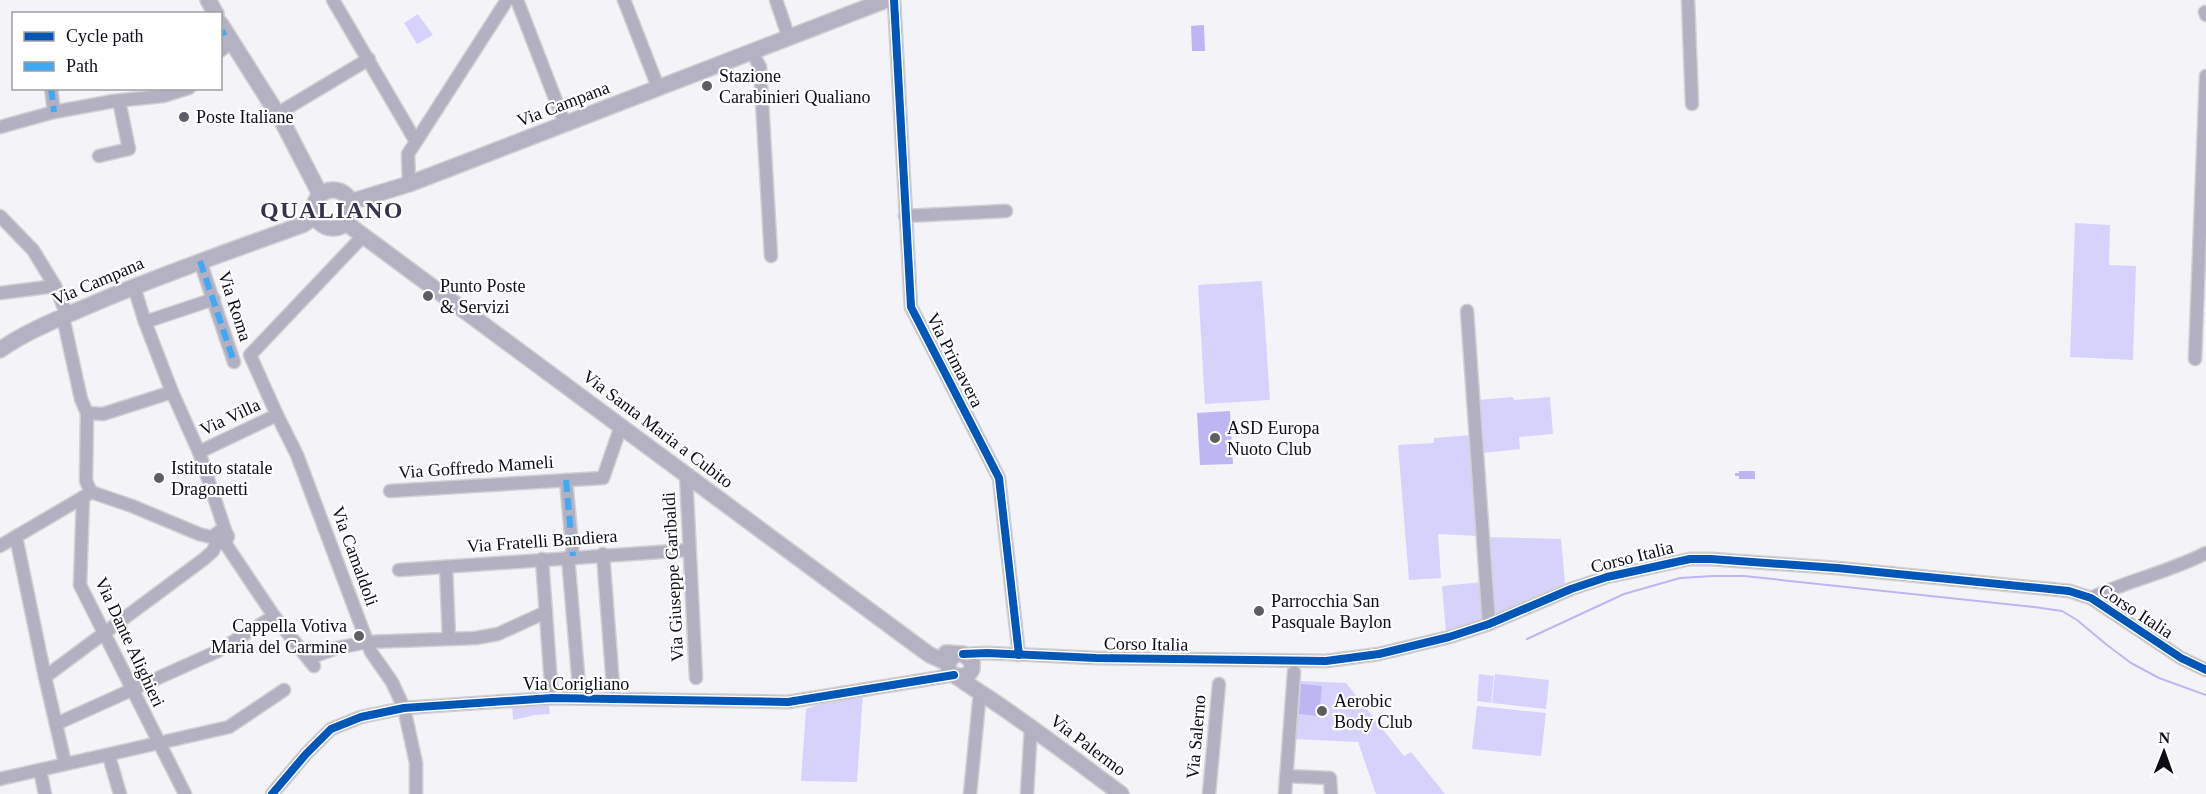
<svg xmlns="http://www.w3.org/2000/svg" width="2206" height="794" font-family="Georgia,serif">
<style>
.green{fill:#d6d2fb}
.water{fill:#beb6f2}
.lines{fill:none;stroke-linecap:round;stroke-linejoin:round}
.stream{stroke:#beb6f2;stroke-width:2}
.minor-casing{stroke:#d0d0d3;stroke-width:15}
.major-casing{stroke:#d0d0d3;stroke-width:18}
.minor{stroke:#b2b0c1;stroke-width:12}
.major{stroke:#b3b1c2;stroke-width:15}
.quiet{stroke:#3fa9f5;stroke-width:6;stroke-dasharray:12 6;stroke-linecap:butt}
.cycleway-casing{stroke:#fff;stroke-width:11}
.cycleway{stroke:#0057b8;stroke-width:8}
.poi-dot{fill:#5e5d65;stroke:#fff;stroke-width:2}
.labels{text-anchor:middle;stroke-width:4.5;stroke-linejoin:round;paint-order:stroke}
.poi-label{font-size:18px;fill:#0d0c16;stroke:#fff;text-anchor:start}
.street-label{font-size:18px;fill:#0d0c16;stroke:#fff}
.district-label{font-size:24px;font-weight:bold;letter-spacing:1.5px;fill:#35324c;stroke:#fff}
</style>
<rect width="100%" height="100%" fill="#f4f4f8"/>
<g class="green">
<path d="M418 14 433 35 417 44 404 23Z"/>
<path d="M2075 223 2110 225 2109 265 2136 266 2133 360 2070 357Z"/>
<path d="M1262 281 1270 400 1205 404 1198 285Z"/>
<path d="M1513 397 1514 400 1550 397 1553 434 1519 437 1520 449 1483 453 1478 400Z"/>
<path d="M1472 435 1478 536 1438 534 1441 578 1409 580 1398 445 1434 443V438Z"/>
<path d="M1487 537 1561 539 1565 584 1562 587 1493 615Z"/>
<path d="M1482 582 1484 619 1446 632 1442 586Z"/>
<path d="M1479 674 1494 676 1491 703 1477 701Z"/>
<path d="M1495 674 1549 680 1546 709 1492 703Z"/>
<path d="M1299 681 1346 683 1404 756 1411 752 1445 794H1376L1358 742 1294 739Z"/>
<path d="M863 692 857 782 801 781 806 709 839 697Z"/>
<path d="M549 705 550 714 535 715 513 720 512 706Z"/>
<path d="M1477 706 1546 713 1541 756 1472 749Z"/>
</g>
<g class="water">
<path d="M1204 25 1205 51H1192L1191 26Z"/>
<path d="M1230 411 1233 464 1200 465 1197 413Z"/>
<path d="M1739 471H1755V479H1739V476H1735V473H1739Z"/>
<path d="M1301 684 1322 686 1319 716 1299 714Z"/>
</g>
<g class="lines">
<path class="stream" d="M1527 639 1624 594 1680 578 1713 576H1744L2034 607 2062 611 2077 620 2107 645 2131 663 2159 678 2206 695"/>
<defs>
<g id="minor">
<path d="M333 0 415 140"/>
<path d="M517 0 565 124"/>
<path d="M624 0 658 87"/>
<path d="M776 0 789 38"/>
<path d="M894 0 911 307 999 478 1019 655"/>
<path d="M1688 0 1692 104"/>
<path d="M2205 12 2206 15"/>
<path d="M220 51 231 42"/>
<path d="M752 52 760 67 771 256"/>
<path d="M51 88 54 112"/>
<path d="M277 114 369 59"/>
<path d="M0 127 54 112 114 101 163 96 189 88"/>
<path d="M99 156 129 149 119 101"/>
<path d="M409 184 408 154 507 0"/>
<path d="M0 216 33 250 55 286 67 315"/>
<path d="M905 216 1006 211"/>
<path d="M364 235 250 355 277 415 297 455 371 652 392 682 404 708 416 763V794"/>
<path d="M200 261 234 362"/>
<path d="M134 287 145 322"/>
<path d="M0 293 55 286"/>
<path d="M214 299 145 322 172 392 199 452 226 533"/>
<path d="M1467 311 1489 624"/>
<path d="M63 317 81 399 87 413 103 414 172 392"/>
<path d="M2195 359 2206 76"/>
<path d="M87 413 86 481 91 492"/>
<path d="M199 452 277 415"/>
<path d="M686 474 696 678"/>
<path d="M566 480 573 556"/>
<path d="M390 491 603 478 621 426"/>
<path d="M91 492 132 506 199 534 215 538"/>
<path d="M83 497 80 585 185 794"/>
<path d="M16 537 45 677 65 763"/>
<path d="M225 543 274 616 314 666"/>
<path d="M0 546 87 495"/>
<path d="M603 554 614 699"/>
<path d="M568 557 580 698"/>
<path d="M542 559 552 698"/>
<path d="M446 567 449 638"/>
<path d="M399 570 689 550"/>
<path d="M2091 598C2129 580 2169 572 2206 553"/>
<path d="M963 654 987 653 1096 658 1326 661 1379 654 1449 637 1489 624 1571 589 1607 577 1690 559H1711L1837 568 2069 591 2091 598 2181 658 2206 670"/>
<path d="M309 658 337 648 367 642 476 638 498 634 546 612"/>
<path d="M45 677 204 559 213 551 217 541 216 534 220 531 226 533 228 536 226 542 223 543 217 541"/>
<path d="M56 724 218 651 274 616"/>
<path d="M109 756 120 794"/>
<path d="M40 770 45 794"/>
<path d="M1286 776 1330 778 1331 794"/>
<path d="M0 779 229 727 284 690"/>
<path d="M272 794 306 754 331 729 361 717 404 708 552 698 788 702 954 675"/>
<path d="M970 794 980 692"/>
<path d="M1027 794 1031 727"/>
<path d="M1209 794 1219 684"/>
<path d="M1285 794 1294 672"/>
</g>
<g id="major">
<path d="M208 0 216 14"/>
<path d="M220 23 282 121 320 194"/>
<circle cx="333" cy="209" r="19"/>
<path d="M350 202 409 184 886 0"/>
<path d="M346 223 912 642 930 655 948 663"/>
<path d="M0 350C28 330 63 317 95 303 163 274 232 250 302 225L315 217"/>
<path d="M946 653 963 654 972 661V669L968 675 957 677"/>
<path d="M955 655C950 658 946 664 949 670 950 673 984 695 990 699 1035 729 1078 762 1121 794"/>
</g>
</defs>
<use href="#minor" class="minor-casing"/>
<use href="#major" class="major-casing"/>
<use href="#minor" class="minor"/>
<use href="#major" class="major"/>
<g class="quiet">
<path d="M220 34 226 32"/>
<path d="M51 88 54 112"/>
<path d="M200 261 234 362"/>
<path d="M566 480 573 556"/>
</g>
<defs>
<g id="cycleway">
<path d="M894 0 911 307 999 478 1019 655"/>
<path d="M963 654 987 653 1096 658 1326 661 1379 654 1449 637 1489 624 1571 589 1607 577 1690 559H1711L1837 568 2069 591 2091 598 2181 658 2206 670"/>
<path d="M272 794 306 754 331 729 361 717 404 708 552 698 788 702 954 675"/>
</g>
</defs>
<use href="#cycleway" class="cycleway-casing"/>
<use href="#cycleway" class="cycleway"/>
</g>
<g class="poi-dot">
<circle cx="707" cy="86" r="6"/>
<circle cx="184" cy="117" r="6"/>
<circle cx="428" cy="296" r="6"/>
<circle cx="1215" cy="438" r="6"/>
<circle cx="159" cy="478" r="6"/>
<circle cx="1259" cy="611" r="6"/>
<circle cx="359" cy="636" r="6"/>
<circle cx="1322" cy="711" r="6"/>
</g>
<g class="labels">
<g class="poi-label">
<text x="719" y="82">Stazione<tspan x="719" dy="21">Carabinieri Qualiano</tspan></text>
<text x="196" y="123">Poste Italiane</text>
<text x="440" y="292">Punto Poste<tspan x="440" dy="21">&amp; Servizi</tspan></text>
<text x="1227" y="434">ASD Europa<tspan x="1227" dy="21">Nuoto Club</tspan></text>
<text x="171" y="474">Istituto statale<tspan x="171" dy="21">Dragonetti</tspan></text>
<text x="1271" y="607">Parrocchia San<tspan x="1271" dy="21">Pasquale Baylon</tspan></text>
<text x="347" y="632" text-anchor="end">Cappella Votiva<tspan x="347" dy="21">Maria del Carmine</tspan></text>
<text x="1334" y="707">Aerobic<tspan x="1334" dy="21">Body Club</tspan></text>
</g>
<g class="street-label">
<text transform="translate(563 104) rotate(-21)" y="6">Via Campana</text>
<text transform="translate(98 281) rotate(-23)" y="6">Via Campana</text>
<text transform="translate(235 306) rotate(72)" y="6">Via Roma</text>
<text transform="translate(955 360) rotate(63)" y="6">Via Primavera</text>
<text transform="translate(230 417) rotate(-25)" y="6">Via Villa</text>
<text transform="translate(658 429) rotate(37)" y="6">Via Santa Maria a Cubito</text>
<text transform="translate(476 467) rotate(-4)" y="6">Via Goffredo Mameli</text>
<text transform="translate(542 541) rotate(-4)" y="6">Via Fratelli Bandiera</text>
<text transform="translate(355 556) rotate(70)" y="6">Via Camaldoli</text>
<text transform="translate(1632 557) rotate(-14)" y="6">Corso Italia</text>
<text transform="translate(673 577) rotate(-93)" y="6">Via Giuseppe Garibaldi</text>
<text transform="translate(2136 611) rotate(33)" y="6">Corso Italia</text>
<text transform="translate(130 642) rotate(65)" y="6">Via Dante Alighieri</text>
<text transform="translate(1146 644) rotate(1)" y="6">Corso Italia</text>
<text x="576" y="690">Via Corigliano</text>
<text transform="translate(1196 737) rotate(-85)" y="6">Via Salerno</text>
<text transform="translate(1088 745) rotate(37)" y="6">Via Palermo</text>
</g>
<g class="district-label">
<text x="332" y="218">QUALIANO</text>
</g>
</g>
<rect x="12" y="12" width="210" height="78" fill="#ffffff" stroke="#9e9ea2" stroke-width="1.5"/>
<rect x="24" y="32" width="30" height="9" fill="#0057b8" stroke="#9e9ea2" stroke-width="1.5"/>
<text x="66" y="42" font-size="18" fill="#0d0c16">Cycle path</text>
<rect x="24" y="62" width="30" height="9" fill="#3fa9f5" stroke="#9e9ea2" stroke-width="1.5"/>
<text x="66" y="72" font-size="18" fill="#0d0c16">Path</text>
<g transform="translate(2164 752) rotate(1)" stroke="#ffffff" stroke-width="4.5" paint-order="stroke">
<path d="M0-4.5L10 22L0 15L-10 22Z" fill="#0d0c16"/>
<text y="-9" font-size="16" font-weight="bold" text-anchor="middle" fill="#0d0c16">N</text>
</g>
</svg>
